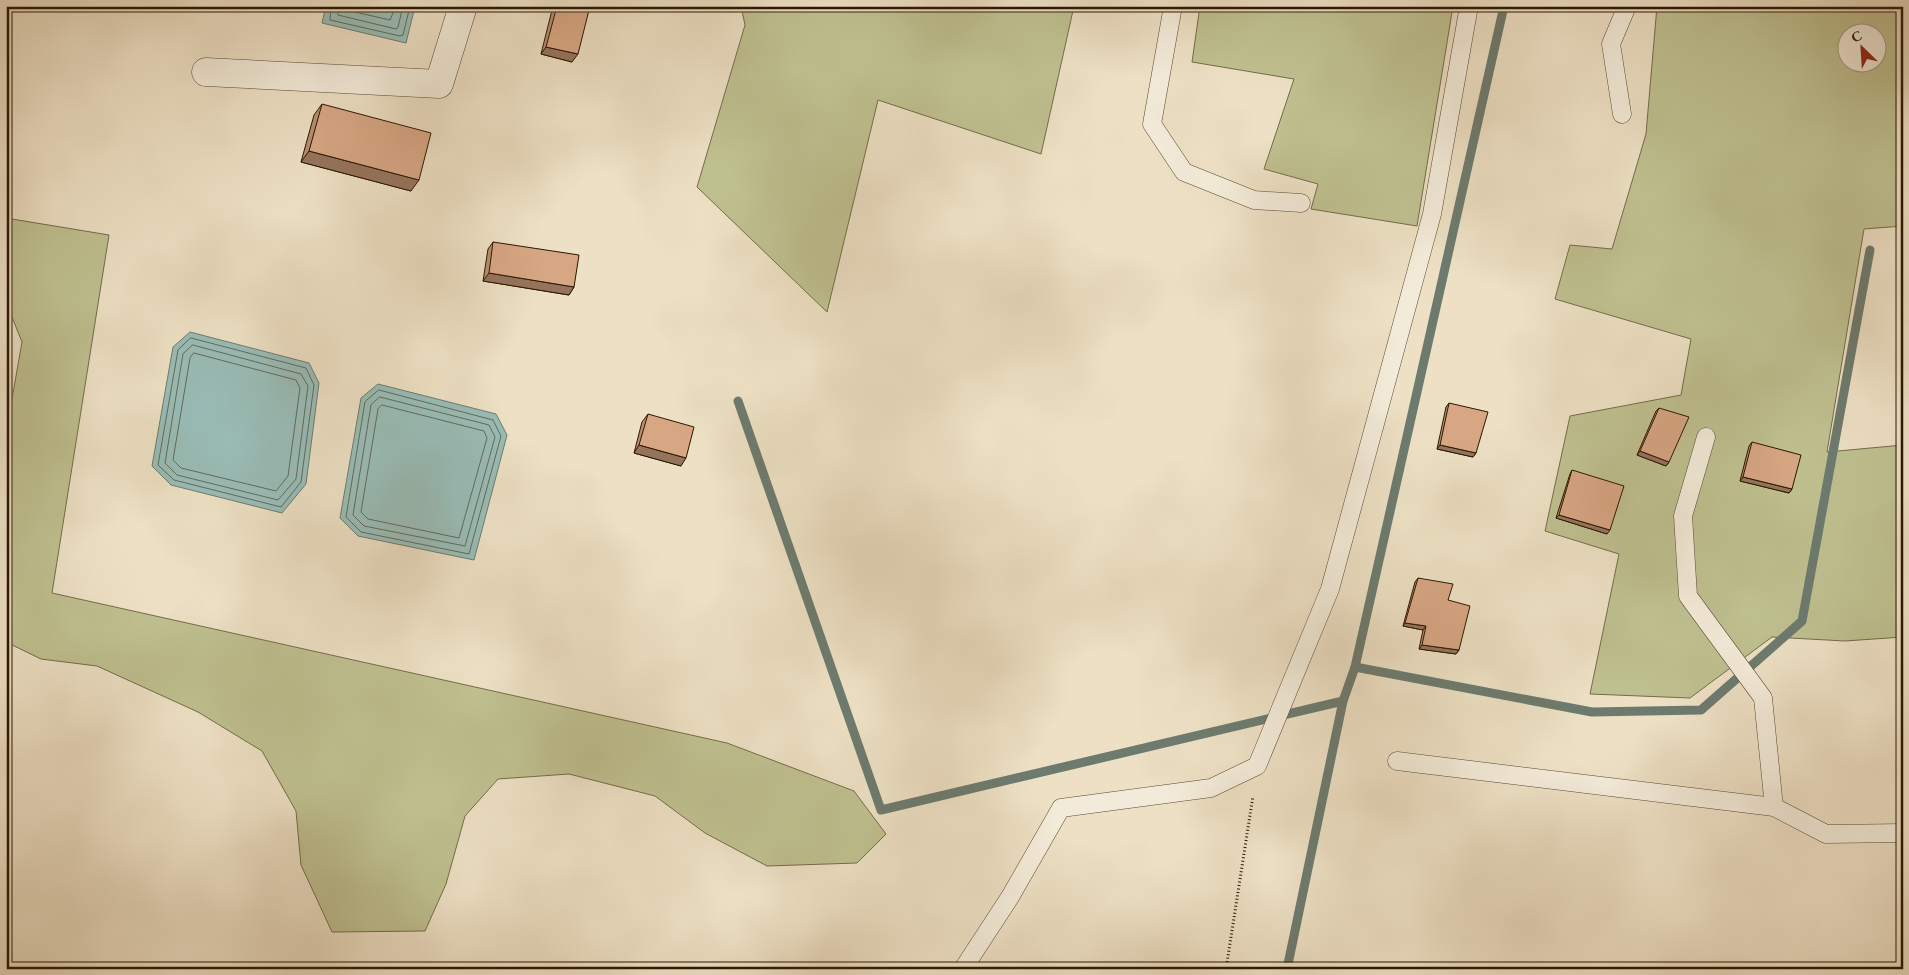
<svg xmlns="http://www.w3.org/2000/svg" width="1909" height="975" font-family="'EB Garamond',serif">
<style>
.green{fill:#bfc090;stroke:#746c49;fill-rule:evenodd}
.water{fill:#99bdb7;stroke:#6d7b6f}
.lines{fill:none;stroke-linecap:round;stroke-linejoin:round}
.shore{stroke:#626a5c;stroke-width:1}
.stream{stroke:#6d7b6f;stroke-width:9}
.lane-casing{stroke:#5b4932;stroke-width:19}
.street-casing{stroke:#5b4932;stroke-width:29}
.path{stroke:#2a1702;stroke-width:3;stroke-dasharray:1 2.5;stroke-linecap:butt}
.lane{stroke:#f3ebd9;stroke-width:18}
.street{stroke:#f3ebd9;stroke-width:28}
.wall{fill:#b98f71;stroke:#2a1702}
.shaded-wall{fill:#96745c;stroke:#2a1702}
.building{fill:#d7a683;stroke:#2a1702}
</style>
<rect width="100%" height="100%" fill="#ede0c4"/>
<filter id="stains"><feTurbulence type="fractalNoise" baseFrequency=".004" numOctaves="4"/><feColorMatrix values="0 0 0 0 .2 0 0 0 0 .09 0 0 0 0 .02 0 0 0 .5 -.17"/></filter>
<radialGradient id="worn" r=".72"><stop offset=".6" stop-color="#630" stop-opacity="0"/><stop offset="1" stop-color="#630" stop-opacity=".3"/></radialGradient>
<g class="green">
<path d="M741 6H1074L1041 154 878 100 827 312 697 187 745 25Z"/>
<path d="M1200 6H1453L1417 226 1311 209 1318 184 1264 169 1294 79 1192 62Z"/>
<path d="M1657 6H1903V226L1864 229 1827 452 1903 445V637L1845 641 1772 637 1690 698 1590 694 1619 554 1545 531 1570 416 1681 395 1691 339 1555 299 1570 245 1612 249 1646 134ZM1846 32H1876V62H1846Z"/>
<path d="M6 218 109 235 52 593 727 743 854 791 886 834 857 863 767 866 705 833 655 796 569 774 498 779 465 816 446 884 425 931 332 932 301 865 296 811 262 751 198 712 97 666 41 659 6 642V433L22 342 10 312 6 310Z"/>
</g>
<g class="water">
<path d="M326 6H415L406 43 322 23Z"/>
<path d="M190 332 309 363 319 383 306 484 282 513 171 485 152 466 173 347Z"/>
<path d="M378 384 496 414 507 435 474 560 358 536 340 518 361 398Z"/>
</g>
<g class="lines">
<g class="shore">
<path d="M331 6 330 20 400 36 403 35 410 6"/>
<path d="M337 6 338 15 396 29 398 27 403 6"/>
<path d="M345 6 346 10 390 20 396 6"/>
<path d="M191 338 306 368 314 385 301 482 281 507 174 480 158 465 178 350Z"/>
<path d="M193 345 301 374 308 386 296 479 278 500 177 475 165 463 183 354Z"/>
<path d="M194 353 296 380 300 388 288 476 276 491 181 468 173 460 190 358Z"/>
<path d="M379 390 493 420 501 436 469 554 361 532 346 517 365 402Z"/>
<path d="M380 397 489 425 495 437 465 546 364 526 353 515 371 405Z"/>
<path d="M382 405 484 431 487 438 459 538 368 519 361 512 378 409Z"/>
</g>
<g class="stream">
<path d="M738 401 881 810 1343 701"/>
<path d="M1355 667 1592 712 1701 710 1802 621 1870 250"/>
<path d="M1287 969 1343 701 1355 667 1504 6"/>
</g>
<defs>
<g id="lane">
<path d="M1173 6 1152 124 1184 172 1254 200 1301 203"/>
<path d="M1622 114 1611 44 1627 6"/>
<path d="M1706 437 1683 516 1688 596 1763 698 1774 807"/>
<path d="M1397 761 1774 807 1826 834 1903 833"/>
<path d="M963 969 1010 897 1061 808 1211 788 1257 766 1330 589 1432 214 1469 6"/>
</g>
<path id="street" d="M206 72 439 84 463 6"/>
</defs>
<use href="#lane" class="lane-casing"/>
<use href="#street" class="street-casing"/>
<path class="path" d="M1226 969 1253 796"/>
<use href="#lane" class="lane"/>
<use href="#street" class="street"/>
</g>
<g class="wall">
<path d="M553 6H590L572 62 541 54Z"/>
<path d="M322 104 411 191 301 162 314 115Z"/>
<path d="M493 242 574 287 569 295 483 281 488 249Z"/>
<path d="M1449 403 1476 453 1473 457 1437 449 1446 407Z"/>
<path d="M1659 408 1669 462 1666 466 1637 455 1656 411Z"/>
<path d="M648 414 681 466 634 453 642 422Z"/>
<path d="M1752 442 1792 489 1789 493 1740 481 1749 446Z"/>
<path d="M1572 470 1607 534 1556 518 1570 474Z"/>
<path d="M1418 578 1448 600 1459 650 1456 654 1419 649 1423 630 1403 626 1415 582Z"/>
</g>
<g class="shaded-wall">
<path d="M546 47 578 54 572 62 541 54Z"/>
<path d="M309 151 419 180 411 191 301 162Z"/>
<path d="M489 273 574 287 569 295 483 281Z"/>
<path d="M639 445 686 458 681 466 634 453Z"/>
<path d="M1440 445 1476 453 1473 457 1437 449Z"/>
<path d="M1640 451 1669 462 1666 466 1637 455Z"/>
<path d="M1743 477 1792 489 1789 493 1740 481Z"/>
<path d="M1559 515 1610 530 1607 534 1556 518Z"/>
<path d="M1405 623 1426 626 1423 630 1403 626Z"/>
<path d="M1422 645 1459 650 1456 654 1419 649Z"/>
</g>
<g class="building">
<path d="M557 6H590L578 54 546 47Z"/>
<path d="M322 104 431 133 419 180 309 151Z"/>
<path d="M493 242 579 255 574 287 489 273Z"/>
<path d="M1449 403 1488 412 1476 453 1440 445Z"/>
<path d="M1659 408 1689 417 1669 462 1640 451Z"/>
<path d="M648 414 694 427 686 458 639 445Z"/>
<path d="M1752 442 1801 455 1792 489 1743 477Z"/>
<path d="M1572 470 1624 486 1610 530 1559 515Z"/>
<path d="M1418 578 1453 584 1448 600 1470 606 1459 650 1422 645 1426 626 1405 623Z"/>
<path d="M1364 965 1378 969H1363Z"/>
</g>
<rect width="1909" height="975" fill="none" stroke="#ede0c4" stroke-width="25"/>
<rect x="8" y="8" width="1894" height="960" fill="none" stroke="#2a1702" stroke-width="2.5"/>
<rect x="12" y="12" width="1884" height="950" fill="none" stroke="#2a1702"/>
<g transform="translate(1862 48) rotate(335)"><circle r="24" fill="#f3ebd9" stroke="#a39683"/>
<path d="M0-4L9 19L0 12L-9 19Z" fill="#8f2418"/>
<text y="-8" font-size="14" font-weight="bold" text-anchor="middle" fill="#2a1702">С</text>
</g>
<rect width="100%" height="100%" filter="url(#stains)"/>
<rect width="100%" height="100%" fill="url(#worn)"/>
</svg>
